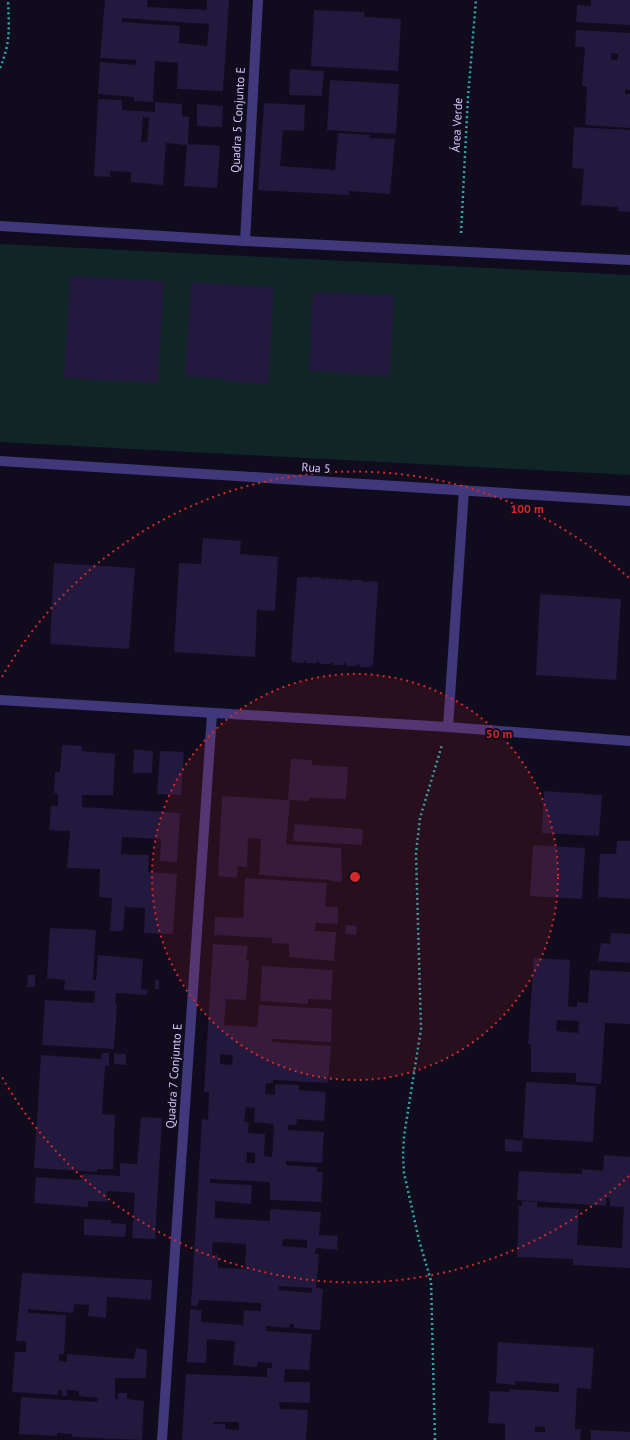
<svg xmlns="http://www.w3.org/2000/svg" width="630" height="1440" font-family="'PT Sans',sans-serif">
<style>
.green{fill:#0f2526}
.building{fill:#23183d;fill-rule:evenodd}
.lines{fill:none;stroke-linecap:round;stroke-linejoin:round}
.path{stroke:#2ea7ac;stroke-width:2.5;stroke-dasharray:2 3;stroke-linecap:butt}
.minor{stroke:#41377b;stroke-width:10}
.tertiary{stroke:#41377b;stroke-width:10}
.ring{fill:none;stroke:#d62828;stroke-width:2;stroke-dasharray:2 4}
.labels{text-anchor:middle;stroke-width:4;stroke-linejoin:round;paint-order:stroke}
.street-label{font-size:12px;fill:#d4c8fe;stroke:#100c1d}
.centre{fill:#d62828;stroke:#100c1d;stroke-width:2}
.ring-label{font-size:12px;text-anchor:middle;font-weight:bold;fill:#d62828;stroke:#100c1d;stroke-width:4;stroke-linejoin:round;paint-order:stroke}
</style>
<rect width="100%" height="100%" fill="#100c1d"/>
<path class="green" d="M0 244 630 275V475L0 442Z"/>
<g class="building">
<path d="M105 0H147V7L207 10V0H229L223 91 177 89 178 63 155 61 153 102 134 101V97L98 94 100 62 136 65V60L100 58ZM122 18 209 24 207 46 179 43 180 26 122 22Z"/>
<path d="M591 0H630V25L576 22 577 5 591 6Z"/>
<path d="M314 10 365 12 364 17 401 19 398 71 311 66Z"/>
<path d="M576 30 630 33V90L625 89V94H630V128L585 125 587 87 582 86 585 47 575 46ZM611 53 618 54V60H611Z"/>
<path d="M290 69 324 71 322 96 289 95Z"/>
<path d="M330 80 399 84 396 134 327 130Z"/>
<path d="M98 99 122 100V110L155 112V102L182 104V116L189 117 188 144 220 146 217 188 184 186 187 145 166 143 163 185 131 182V172L110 171V177L94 176ZM143 117 149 118 147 142H141Z"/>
<path d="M264 103 305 105 304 131 283 130 280 166 335 170 338 133 370 135 369 138 395 139 390 194 349 191V195L258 190Z"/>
<path d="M197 104 223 106 222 127 197 126Z"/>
<path d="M574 127 630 130V212L618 211V207L581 205 584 169 572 168Z"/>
<path d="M70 276 164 281 158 383 64 378Z"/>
<path d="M191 282 274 287 268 384 225 381V379L185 376Z"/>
<path d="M313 292 394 295 390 376 309 371Z"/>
<path d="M203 538 241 541 240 554 278 557 275 611 257 610 255 657 174 652 179 563 201 564Z"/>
<path d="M54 563 135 568 129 649 50 644Z"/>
<path d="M299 577H309L310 579 312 577 322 578 324 580 325 578 336 579 337 581 338 579 349 580 350 582 352 580H362L364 582 376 581 378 583 373 665 370 667H360L359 663 357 666H347L345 662 343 665H333L332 662 329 664H320L318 661 316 663H306L305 660 303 663 293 662 291 659 297 578Z"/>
<path d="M540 594 621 599 616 680 536 675Z"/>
<path d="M62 745 82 746V751L115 754 113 795H82V807L180 813 177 862 160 861 161 839 122 837 121 854 149 855 148 872 177 874 173 934 144 933 145 908 125 907 123 931H110L112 898 99 897 100 869 67 868 70 831 49 830 51 806H58V793H54L55 772H60Z"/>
<path d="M134 749 153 751 152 773H133Z"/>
<path d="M160 751 184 752 181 795 157 794Z"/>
<path d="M291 759 312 760V765L348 767 346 799 309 798V801L290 800 286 844 341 848 342 882 330 881V880L259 875 261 839 248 838 247 867 238 866 237 878 218 876 222 796 288 800Z"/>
<path d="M544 791 602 795 599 836 542 833Z"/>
<path d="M295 824 363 829 362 845 293 841Z"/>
<path d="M617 841H630V899L598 897 600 854H616Z"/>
<path d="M533 845 585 848 582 899 530 896Z"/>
<path d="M245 878 327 883 325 906 338 907V924L316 923 315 931 336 932 334 961 289 957V944L272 943V938L214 935 215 917 243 918Z"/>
<path d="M346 925 357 926 356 935 345 934Z"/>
<path d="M50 928 96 930 93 980H96L98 955 143 959 141 989 148 990 147 995 116 993 115 1004 117 1005 114 1049 42 1045 45 1000 94 1003 95 991 64 990 65 980 47 978Z"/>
<path d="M611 933 630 934V963L598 961 601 943 610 944Z"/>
<path d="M213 944 248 946 246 960H249L246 1000 226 999 224 1025 257 1027 259 1005 332 1009 331 1042 272 1039V1042L331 1046 328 1083 273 1080V1083H266L265 1094 275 1095V1084L299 1085V1090L326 1092 324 1121 297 1119 296 1125H288V1130L324 1132 322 1163 286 1161V1165L317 1167V1172H323L321 1202 270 1200V1182L210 1179V1183L252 1185 251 1204 215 1201V1218L270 1221V1209L321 1212 319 1235 338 1236 337 1250 316 1248 315 1254H319L316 1288 323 1289 320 1330 294 1328V1324H290L289 1328 266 1326V1331L312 1334 309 1370 285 1369 284 1382H310V1403L279 1402 280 1409 308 1410 306 1440H182L186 1374 267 1377V1368H272V1363L258 1362 257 1367 233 1365 235 1341 207 1339 206 1363 187 1362 190 1309 201 1310V1322L243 1325 244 1310 261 1311V1303L199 1300 197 1306H191L202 1119 208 1120 209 1092H204ZM220 1054 233 1055 232 1065 220 1064ZM246 1107 255 1108 254 1122 274 1124 272 1157 264 1156 265 1134 248 1133 249 1122H244ZM247 1152 255 1153V1163H246ZM283 1239 307 1240V1248L282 1246ZM213 1242 246 1244 245 1269 218 1268V1255H212ZM279 1286 312 1288V1293L279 1290ZM214 1422H239V1430L225 1429V1424H213Z"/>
<path d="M534 958 570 960 568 1006 577 1007V1002L588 1003 590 970 630 972V1024L605 1023 601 1084 576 1082V1073L531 1072V1044H528ZM557 1020 579 1021 578 1033 556 1031Z"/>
<path d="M262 966 333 970 331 1000 308 999V1004L260 1001Z"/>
<path d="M28 975H35V987H27Z"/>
<rect x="155" y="980" width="4" height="9"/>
<path d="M102 1053H109V1066H105L102 1114 115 1115 113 1169H97V1172L34 1168 41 1055 101 1059Z"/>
<path d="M114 1053 126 1054V1065L114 1064Z"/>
<path d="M526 1082 596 1086 593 1142 523 1138Z"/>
<path d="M141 1117 162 1118 155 1239 132 1238 135 1193 107 1191V1202L88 1201V1207L34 1203 36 1177 82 1180V1174L120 1176V1163L137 1164Z"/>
<path d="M505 1139 523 1141 522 1152 505 1151Z"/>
<path d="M604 1155 630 1157V1268L573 1265V1259L517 1257 519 1206H522V1201L537 1202V1207L579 1209 577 1245 622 1248 624 1207 610 1206V1198H606V1206L517 1200 519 1171 582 1174V1169L603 1171Z"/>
<path d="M84 1219 111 1220V1223L126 1224 125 1237 84 1235Z"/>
<path d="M22 1273 152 1280 151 1300 107 1297 106 1318 88 1316 89 1305 74 1304 73 1313 28 1309V1313L66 1315 64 1354H59V1361L67 1362V1354L134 1359 136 1348 147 1350 146 1378H115V1399H118V1393H127V1399L144 1401 142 1440 72 1437V1434L57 1433V1436L19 1434 21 1397 97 1402 98 1398 79 1396V1391L67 1390V1396H62V1390H58V1395L12 1392 15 1352H26V1341H16Z"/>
<path d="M498 1342 594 1348 591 1389 577 1388 575 1429H581L580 1440H505V1424L488 1423 490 1391 510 1392V1389L559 1392V1384L515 1381V1385L496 1383ZM535 1426 545 1427V1432H535Z"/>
<path d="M591 1430 630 1432V1440H591Z"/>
</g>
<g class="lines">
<g class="path">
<path d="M0 68C11 41 9 28 8 0"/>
<path d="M461 233 468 97 476 0"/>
<path d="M435 1440 431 1281 419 1240 404 1173 403 1155 404 1136 421 1029 416 853 420 818 442 745"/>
</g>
<g class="minor">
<path d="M0 226 245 241 630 260"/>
<path d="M245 241 258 0"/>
<path d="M0 700 448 727 630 741"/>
<path d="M448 727 464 490"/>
<path d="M162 1440 212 714"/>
</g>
<path class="tertiary" d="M0 461 630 501"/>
</g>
<circle cx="355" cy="877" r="203" fill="#d62828" fill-opacity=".12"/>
<g class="ring">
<circle cx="355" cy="877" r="203"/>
<path d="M629 1176A406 406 0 0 1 2 1077M2 677A406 406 0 0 1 629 578"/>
</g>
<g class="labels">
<g class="street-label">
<text transform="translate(238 120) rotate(-87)" y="4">Quadra 5 Conjunto E</text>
<text transform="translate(457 125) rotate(-87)" y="4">Área Verde</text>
<text transform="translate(316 468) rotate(4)" y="4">Rua 5</text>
<text transform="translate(174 1076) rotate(-86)" y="4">Quadra 7 Conjunto E</text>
</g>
</g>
<circle cx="355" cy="877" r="6" class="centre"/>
<g class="ring-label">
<text x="527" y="513">100 m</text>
<text x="499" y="738">50 m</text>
</g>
</svg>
